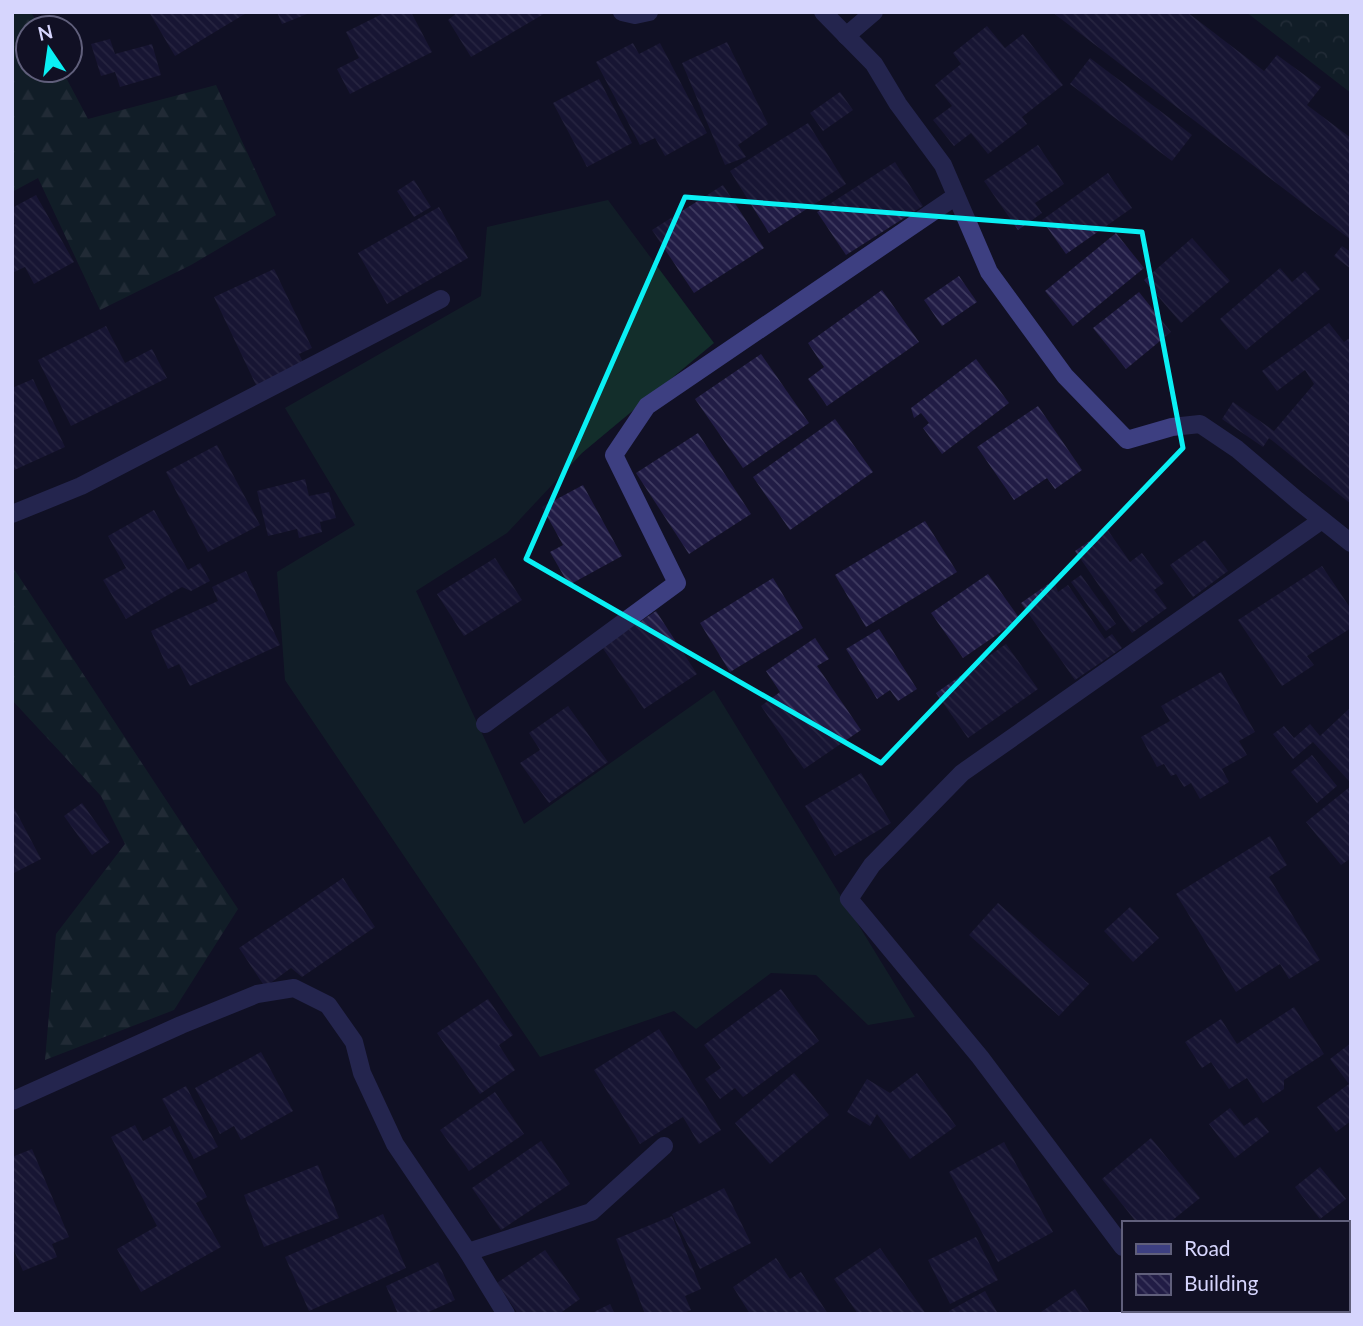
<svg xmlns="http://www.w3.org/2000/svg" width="1363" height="1326" font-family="Lato,sans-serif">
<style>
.grass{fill:#132e2b}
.forest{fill:url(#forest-firs)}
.park{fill:url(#park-crowns)}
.building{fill:url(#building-back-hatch)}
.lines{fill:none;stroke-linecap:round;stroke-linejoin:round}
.minor{stroke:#3d3f81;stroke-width:18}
.marked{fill:none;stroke:#0af0f4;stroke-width:5;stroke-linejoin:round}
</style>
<defs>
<pattern id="forest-firs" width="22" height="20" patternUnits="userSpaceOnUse" patternTransform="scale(1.75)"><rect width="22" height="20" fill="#132e2b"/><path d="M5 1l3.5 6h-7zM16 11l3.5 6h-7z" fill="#354b4b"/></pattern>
<pattern id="park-crowns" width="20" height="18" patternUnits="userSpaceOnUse" patternTransform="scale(1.75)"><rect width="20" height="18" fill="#132e2b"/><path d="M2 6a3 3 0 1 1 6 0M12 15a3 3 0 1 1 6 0" fill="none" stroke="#354b4b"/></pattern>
<pattern id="building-back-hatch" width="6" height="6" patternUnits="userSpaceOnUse" patternTransform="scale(1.75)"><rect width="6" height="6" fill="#211c45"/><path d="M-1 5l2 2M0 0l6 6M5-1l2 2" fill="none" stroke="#403c61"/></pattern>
</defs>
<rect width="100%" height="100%" fill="#111024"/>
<path class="grass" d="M608 200 714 343 582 453 507 533 416 591 524 824 714 690 915 1017 868 1025 816 975 771 973 696 1029 674 1011 540 1057 285 680 277 572 355 525 285 408 481 296 487 227Z"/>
<g class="forest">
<path d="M12 12H31L40 28H28V70H62L88 119 216 85 276 215 191 265 100 310 38 178 12 192Z"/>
<path d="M12 566 238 909 174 1010 45 1060 56 934 125 844 101 796 12 700Z"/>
</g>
<path class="park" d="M1246 12H1351V93Z"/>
<g class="building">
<path d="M149 12H248L175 56Z"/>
<path d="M277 12H312L282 24Z"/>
<path d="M386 12H411L432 52 350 94 337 69 359 58 346 32Z"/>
<path d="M458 12H547L471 57 448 20Z"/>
<path d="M1052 12H1187L1264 71 1277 55 1321 87 1307 105 1351 138V240Z"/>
<path d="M987 26 1005 48 1023 34 1063 85 1022 117 1027 124 988 154 971 133 954 146 933 120 952 106 935 85 961 64 953 53Z"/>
<path d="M110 39 115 54 152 44 161 75 120 87 115 72 101 76 91 44Z"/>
<path d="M727 42 768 124 738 145 746 157 725 165 682 63Z"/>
<path d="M633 43 639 54 660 43 707 133 665 156 655 138 640 145 596 62Z"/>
<path d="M1090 58 1192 135 1172 161 1070 84Z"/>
<path d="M599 79 632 143 587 167 553 103Z"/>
<path d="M840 92 853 110 823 131 810 113Z"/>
<path d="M808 123 846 184 769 233 730 171Z"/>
<path d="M1038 145 1064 184 1035 203 1042 213 1018 230 984 181Z"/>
<path d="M895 162 923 206 846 255 817 212Z"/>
<path d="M1108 173 1132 208 1066 254 1042 220Z"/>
<path d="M414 180 431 207 414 217 397 191Z"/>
<path d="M723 185 764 248 694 293 652 230Z"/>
<path d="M36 195 74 262 34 284 25 267 12 273V226L15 224 12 218V208Z"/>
<path d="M439 207 468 258 387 304 358 253Z"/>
<path d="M1116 233 1144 268 1073 326 1045 291Z"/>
<path d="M1192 238 1230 281 1181 323 1144 280Z"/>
<path d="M1342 246 1351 252V269L1334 256Z"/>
<path d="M1280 268 1292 282 1305 271 1320 289 1246 350 1220 319Z"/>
<path d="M274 269 312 348 299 354 304 364 257 387 214 297Z"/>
<path d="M959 276 977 302 942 326 924 300Z"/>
<path d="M882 290 919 342 827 406 808 379 824 367 808 343Z"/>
<path d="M1139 292 1171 332 1126 369 1093 328Z"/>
<path d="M1329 323 1344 342 1351 337V504L1269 438 1263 447 1222 419 1233 402 1274 431 1314 384 1305 370 1277 391 1262 371Z"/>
<path d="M106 326 125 363 152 349 167 378 71 426 38 360Z"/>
<path d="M761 354 809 423 743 468 695 399Z"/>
<path d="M976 359 1009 403 942 454 923 428 929 423 921 413 914 418 911 408Z"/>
<path d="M33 379 65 447 12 471V388Z"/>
<path d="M1038 406 1082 470 1055 489 1047 478 1014 500 977 447Z"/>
<path d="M835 419 873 472 790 530 753 477Z"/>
<path d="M698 433 751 514 689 554 636 473Z"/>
<path d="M217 445 260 525 208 552 166 472Z"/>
<path d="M305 479 309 496 329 492 336 518 320 522 322 532 299 538 297 529 268 536 257 491Z"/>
<path d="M583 485 622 556 569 585 550 552 563 545 542 507Z"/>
<path d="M154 510 188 570 200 563 210 581 191 591 182 587 126 619 103 580 126 568 108 536Z"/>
<path d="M925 521 957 572 866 627 835 575Z"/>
<path d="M1107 529 1130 562 1142 553 1164 583 1154 590 1167 608 1132 633 1075 551Z"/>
<path d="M1205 540 1228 571 1193 597 1170 565Z"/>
<path d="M495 558 522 600 464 636 437 594Z"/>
<path d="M1322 566 1351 609V628L1307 656 1314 665 1282 686 1238 620Z"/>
<path d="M246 571 280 645 190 686 179 664 168 669 151 631 218 601 212 587Z"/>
<path d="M988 574 1020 619 963 658 931 613Z"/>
<path d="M1081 575 1116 624 1106 631 1071 582Z"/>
<path d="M773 578 803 628 730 672 700 623Z"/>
<path d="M1054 580 1058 592 1068 585 1105 639 1112 634 1122 648 1075 680 1021 603Z"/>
<path d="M656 611 697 674 644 709 602 647Z"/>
<path d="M879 629 917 689 898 701 890 690 877 699 846 649Z"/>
<path d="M815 638 829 659 817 666 861 730 804 769 761 706 780 692 766 671Z"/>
<path d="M1006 644 1038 689 968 738 936 693Z"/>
<path d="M1221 672 1255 732 1239 741 1247 755 1222 769 1229 782 1200 799 1191 783 1184 787 1176 774 1171 776 1164 764 1157 767 1141 737 1170 721 1161 706Z"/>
<path d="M568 706 608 762 549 803 520 763 540 750 529 733Z"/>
<path d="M1351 707V783L1313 742 1293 759 1273 734 1284 726 1294 738 1310 724 1320 736Z"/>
<path d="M1312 755 1337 786 1317 803 1291 772Z"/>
<path d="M861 773 891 823 835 856 805 806Z"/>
<path d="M1351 786V858L1341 865 1306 822Z"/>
<path d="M82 803 110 842 92 855 64 816Z"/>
<path d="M12 804 41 859 12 874Z"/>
<path d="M1270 836 1287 865 1269 877 1320 960 1289 979 1280 964 1236 992 1176 894Z"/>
<path d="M343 878 375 927 302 977 291 968 265 987 239 948Z"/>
<path d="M998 903 1089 984 1059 1016 969 935Z"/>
<path d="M1130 907 1159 938 1133 962 1104 931Z"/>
<path d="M781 989 819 1041 743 1097 735 1088 720 1099 705 1079 721 1068 704 1045Z"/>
<path d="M488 999 513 1035 499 1045 515 1070 480 1094 437 1033Z"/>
<path d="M1294 1007 1324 1054 1284 1080V1089L1263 1103 1247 1078 1229 1089 1211 1062 1202 1068 1185 1042 1221 1019 1237 1044Z"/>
<path d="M659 1029 721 1130 699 1144 683 1117 640 1144 594 1070Z"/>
<path d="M1351 1043V1121L1336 1132 1317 1107 1349 1084 1330 1059Z"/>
<path d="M261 1052 293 1111 241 1140 234 1126 220 1134 195 1088Z"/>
<path d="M794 1073 829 1115 770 1164 735 1123Z"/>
<path d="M917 1073 956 1126 910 1159 877 1114 870 1126 847 1112 867 1079 890 1093Z"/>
<path d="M186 1086 218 1147 194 1159 162 1099Z"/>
<path d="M495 1092 524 1134 469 1171 440 1130Z"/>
<path d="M1230 1108 1244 1126 1257 1117 1269 1132 1235 1158 1209 1124Z"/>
<path d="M135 1125 143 1141 170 1126 207 1197 196 1203 221 1247 141 1292 117 1249 157 1226 111 1137Z"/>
<path d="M1151 1138 1200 1198 1169 1223H1137L1102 1179Z"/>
<path d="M541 1141 570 1184 501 1230 472 1188Z"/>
<path d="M1004 1142 1053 1232 998 1262 949 1172Z"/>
<path d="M32 1149 69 1237 52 1244 57 1257 23 1271 12 1246V1157Z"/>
<path d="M318 1165 339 1218 264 1247 244 1195Z"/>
<path d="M1320 1167 1346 1199 1320 1219 1295 1187Z"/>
<path d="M724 1188 751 1243 700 1269 672 1214Z"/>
<path d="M383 1214 406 1268 309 1311 285 1257Z"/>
<path d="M672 1216 701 1289 685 1296 691 1310 681 1314H645L616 1239Z"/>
<path d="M976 1237 998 1280 950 1304 928 1260Z"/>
<path d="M880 1248 926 1314H858L834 1279Z"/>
<path d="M545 1250 580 1299 559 1314H518L497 1283Z"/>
<path d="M776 1258 790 1279 801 1272 828 1314H750L733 1287Z"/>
<path d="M438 1262 455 1300 424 1314H398L386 1286Z"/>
<path d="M1075 1289 1091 1314H1038Z"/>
<path d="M985 1291 998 1314H950L949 1311Z"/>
<path d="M610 1304 615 1314H590Z"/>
<path d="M1231 1310H1276L1271 1314H1234Z"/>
</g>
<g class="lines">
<g class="minor">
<path d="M622 12 635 15 649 12"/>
<path d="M823 12 874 64 898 104 943 165 989 272 1065 376 1127 440 1172 427 1200 424 1237 449 1297 500 1351 543"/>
<path d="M846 36 874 12"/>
<path d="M12 514 81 486 441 299"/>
<path d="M485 724 677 583 614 455 647 406 956 196"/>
<path d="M12 1101 181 1025 257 994 294 988 328 1005 354 1042 362 1073 395 1144 468 1252 506 1314"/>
<path d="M1123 1247 980 1057 849 899 872 865 962 773 1322 520"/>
<path d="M468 1252 591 1212 664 1146"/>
<path d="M1171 1310 1174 1314"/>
</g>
</g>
<path d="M0 0H1363V1326H0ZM685 197 1142 232 1183 448 881 763 526 559Z" fill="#111024" fill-opacity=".55" fill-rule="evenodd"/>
<path class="marked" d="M685 197 1142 232 1183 448 881 763 526 559Z"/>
<rect width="1363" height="1326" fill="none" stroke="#d6d5fd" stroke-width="28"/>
<rect x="1122" y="1221" width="228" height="91" fill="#111024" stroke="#605f7b" stroke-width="2"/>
<rect x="1136" y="1244" width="35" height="10" fill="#3d3f81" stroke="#605f7b" stroke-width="2"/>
<text x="1184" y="1256" font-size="21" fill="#d6d5fd">Road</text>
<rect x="1136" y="1274" width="35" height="21" fill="url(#building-back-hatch)" stroke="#605f7b" stroke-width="2"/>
<text x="1184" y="1291" font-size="21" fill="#d6d5fd">Building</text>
<g transform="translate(49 49) rotate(347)"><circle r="33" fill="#111024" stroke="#605f7b" stroke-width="2"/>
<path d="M0-5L12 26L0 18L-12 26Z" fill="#0af0f4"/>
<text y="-10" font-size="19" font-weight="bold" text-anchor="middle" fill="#d6d5fd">N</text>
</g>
</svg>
